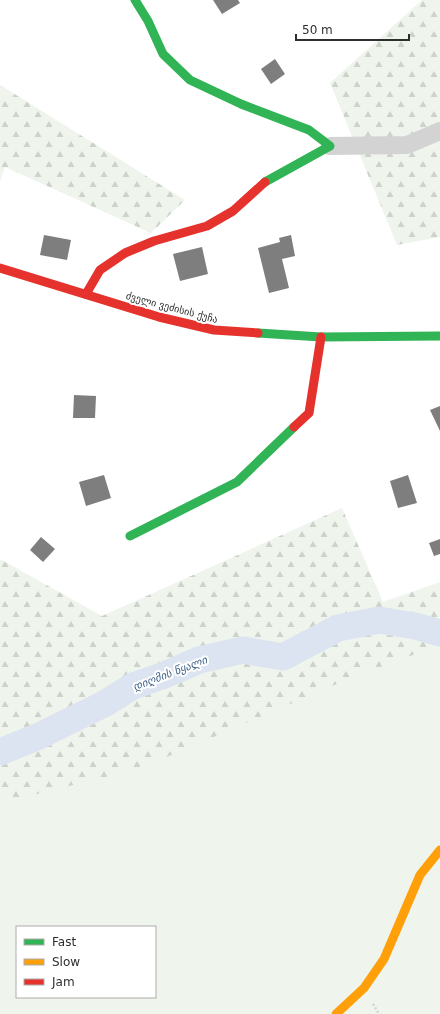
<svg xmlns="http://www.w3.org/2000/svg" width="440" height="1014" font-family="'DejaVu Sans','Noto Sans Georgian',sans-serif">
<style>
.green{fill:#eff4ec;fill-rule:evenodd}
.forest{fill:url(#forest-firs)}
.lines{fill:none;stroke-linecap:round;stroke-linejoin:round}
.river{stroke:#dbe4f0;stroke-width:27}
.building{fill:#7e7e7e}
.path{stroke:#d3d3d3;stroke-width:2.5;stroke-dasharray:2 2;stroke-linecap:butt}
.street{stroke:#d3d3d3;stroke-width:18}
.fast{stroke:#30b455;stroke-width:9}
.slow{stroke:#ff9f0a;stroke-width:9}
.jam{stroke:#e5322d;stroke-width:9}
.labels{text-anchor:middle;stroke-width:4;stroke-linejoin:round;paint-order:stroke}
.street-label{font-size:10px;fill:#2e2e2e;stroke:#fff}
.water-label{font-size:11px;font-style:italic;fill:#43638a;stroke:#fff}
</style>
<defs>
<pattern id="forest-firs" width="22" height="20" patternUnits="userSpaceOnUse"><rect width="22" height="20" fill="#eff4ec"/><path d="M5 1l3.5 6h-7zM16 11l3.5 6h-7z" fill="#cdd2cb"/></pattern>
</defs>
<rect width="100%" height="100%" fill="#fff"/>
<path class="green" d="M440 645V1014H0V800L17 799ZM17 927H155V997H17Z"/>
<g class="forest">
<path d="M422 0H440V237L397 245 330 83Z"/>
<path d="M0 85 185 200 151 233 5 167 0 181Z"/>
<path d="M342 508 383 602 440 582V645L353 677 141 768 17 799 0 800V559L102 616Z"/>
</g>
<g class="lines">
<path class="river" d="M0 752 37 737 104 704 133 686 162 676 199 660 243 650 283 657 338 628 379 620 415 626 440 633"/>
</g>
<g class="building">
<path d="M213 0H238L240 3 222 14Z"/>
<path d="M275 59 285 74 271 84 261 69Z"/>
<path d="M44 235 71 240 67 260 40 255Z"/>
<path d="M291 235 295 256 282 259 289 288 269 293 258 248 280 242 279 238Z"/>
<path d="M202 247 208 274 180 281 173 254Z"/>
<path d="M74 395 96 396 95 418H73Z"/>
<path d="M440 406V431L430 410Z"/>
<path d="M104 475 111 498 86 506 79 482Z"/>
<path d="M408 475 417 503 398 508 390 481Z"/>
<path d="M41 537 55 549 43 562 30 550Z"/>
<path d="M440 539V554L434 556 429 543Z"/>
</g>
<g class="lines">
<path class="path" d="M373 1004 379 1014"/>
<path class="street" d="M330 146 407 145 440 131"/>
<g class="fast">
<path d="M135 0 148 21 163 54 190 80 241 104 309 130 330 146 265 182"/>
<path d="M258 333 321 337 440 336"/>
<path d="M130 536 237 482 294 427"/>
</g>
<path class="slow" d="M336 1014 364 988 384 959 420 875 440 850"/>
<g class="jam">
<path d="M0 268 159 317 214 330 258 333"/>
<path d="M86 294 100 270 125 253 154 241 207 226 233 211 265 182"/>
<path d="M294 427 309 413 321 337"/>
</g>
</g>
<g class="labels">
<g class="street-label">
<text transform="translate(172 307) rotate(15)" y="4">ძველი ვეძისის ქუჩა</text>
</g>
<g class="water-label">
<text transform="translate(170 673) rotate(-21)" y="4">დიღმის წყალი</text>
</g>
</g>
<rect x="16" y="926" width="140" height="72" fill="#ffffff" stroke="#ababab"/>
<rect x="24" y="939" width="20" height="6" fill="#30b455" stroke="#ababab"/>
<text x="52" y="946" font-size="12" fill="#2e2e2e">Fast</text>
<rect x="24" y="959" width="20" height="6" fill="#ff9f0a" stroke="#ababab"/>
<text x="52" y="966" font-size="12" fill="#2e2e2e">Slow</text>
<rect x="24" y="979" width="20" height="6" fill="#e5322d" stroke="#ababab"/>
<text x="52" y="986" font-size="12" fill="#2e2e2e">Jam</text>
<path d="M296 34v6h113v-6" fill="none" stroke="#2e2e2e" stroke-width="2"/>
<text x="302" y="34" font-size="12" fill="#2e2e2e" stroke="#ffffff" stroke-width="3" paint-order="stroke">50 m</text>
</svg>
